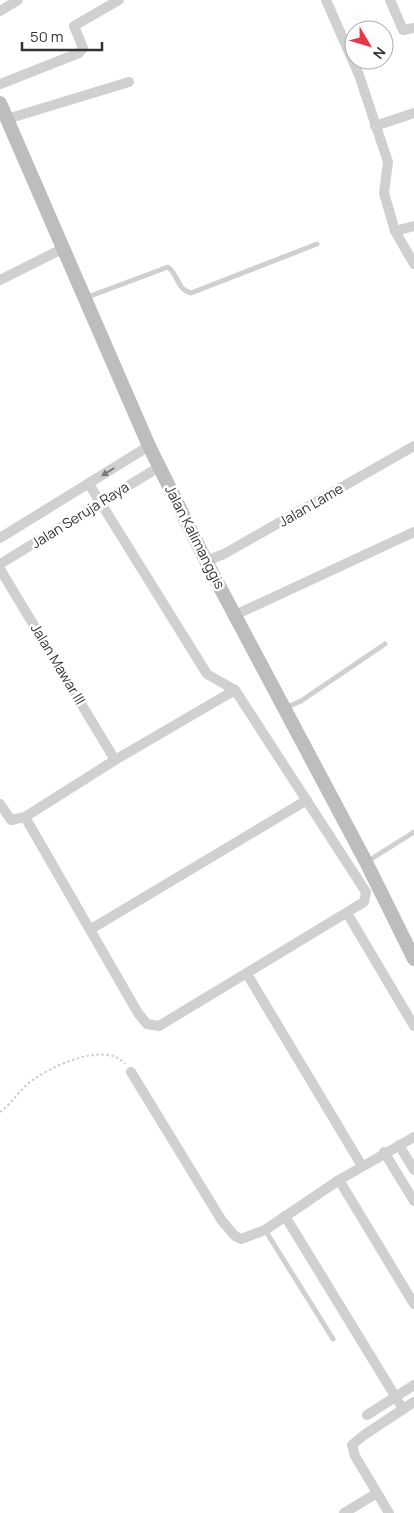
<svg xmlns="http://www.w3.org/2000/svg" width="414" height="1513" font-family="Manrope,sans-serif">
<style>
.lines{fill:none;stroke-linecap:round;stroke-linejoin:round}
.path{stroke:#cdcdcd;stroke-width:2;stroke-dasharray:2.5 2.5;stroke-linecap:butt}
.service{stroke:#d0d0d0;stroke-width:5}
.minor{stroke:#d0d0d0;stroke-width:10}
.secondary{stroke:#bdbdbd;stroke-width:14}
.oneway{fill:#7a7a7a}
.labels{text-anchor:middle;stroke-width:5;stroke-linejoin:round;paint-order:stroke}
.street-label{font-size:14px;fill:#333;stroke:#fff}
</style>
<rect width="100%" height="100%" fill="#fff"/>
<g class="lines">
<path class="path" d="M0 1112C11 1104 19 1091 30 1082 49 1067 106 1040 125 1064"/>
<g class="service">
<path d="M85 298 168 267C178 274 177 290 191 293L317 244"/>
<path d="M285 708 301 701 385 644"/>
<path d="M368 861 414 832"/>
<path d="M265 1230 333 1339"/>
</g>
<g class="minor">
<path d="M326 0 359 75 388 162 384 193 395 231 414 264"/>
<path d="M390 0 403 30 414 28"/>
<path d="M0 11 18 0"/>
<path d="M0 84 79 53 83 48 74 26 119 0"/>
<path d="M7 119 129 82"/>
<path d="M375 126 414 113"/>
<path d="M395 231 414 226"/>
<path d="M0 280 62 249"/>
<path d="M0 538 149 446"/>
<path d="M206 561 224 554 414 446"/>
<path d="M0 564 159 467"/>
<path d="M0 569 115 760"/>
<path d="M235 615 414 532"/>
<path d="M0 804 11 820 25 817 115 760 235 690"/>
<path d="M25 817 138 1013 147 1024 159 1026 364 902 366 892 235 690 207 674 89 484"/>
<path d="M347 913 414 1026"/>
<path d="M91 929 307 800"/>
<path d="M247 974 362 1166"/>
<path d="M131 1072 222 1221 235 1236 241 1239 265 1230 339 1180 414 1137"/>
<path d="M399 1145 414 1170"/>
<path d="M384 1152 414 1201"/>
<path d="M339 1180 414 1304"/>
<path d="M285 1216 403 1409"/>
<path d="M367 1415 414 1385"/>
<path d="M344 1513 377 1493"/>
<path d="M389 1513 355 1456 352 1445 364 1435 414 1402"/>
</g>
<path class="secondary" d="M0 103 149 446 206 561 366 862 414 959"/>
</g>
<defs><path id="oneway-solid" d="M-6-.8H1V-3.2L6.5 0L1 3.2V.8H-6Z" transform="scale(1.25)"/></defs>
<use class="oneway" href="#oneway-solid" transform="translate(108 472) rotate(148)"/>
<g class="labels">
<g class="street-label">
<text transform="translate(311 505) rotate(-30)" y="5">Jalan Lame</text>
<text transform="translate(80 515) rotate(-32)" y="5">Jalan Seruja Raya</text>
<text transform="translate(195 537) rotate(63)" y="5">Jalan Kalimanggis</text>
<text transform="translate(58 664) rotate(59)" y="5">Jalan Mawar III</text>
</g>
</g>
<g transform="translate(369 45) rotate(128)"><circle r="24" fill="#ffffff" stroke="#adadad"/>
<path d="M0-4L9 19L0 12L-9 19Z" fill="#e63946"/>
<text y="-8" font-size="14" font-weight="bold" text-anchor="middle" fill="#333333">N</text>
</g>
<path d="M22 42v8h80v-8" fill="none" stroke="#333333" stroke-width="2.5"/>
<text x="30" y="42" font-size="15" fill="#333333" stroke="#ffffff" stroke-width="4" paint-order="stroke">50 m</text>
</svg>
